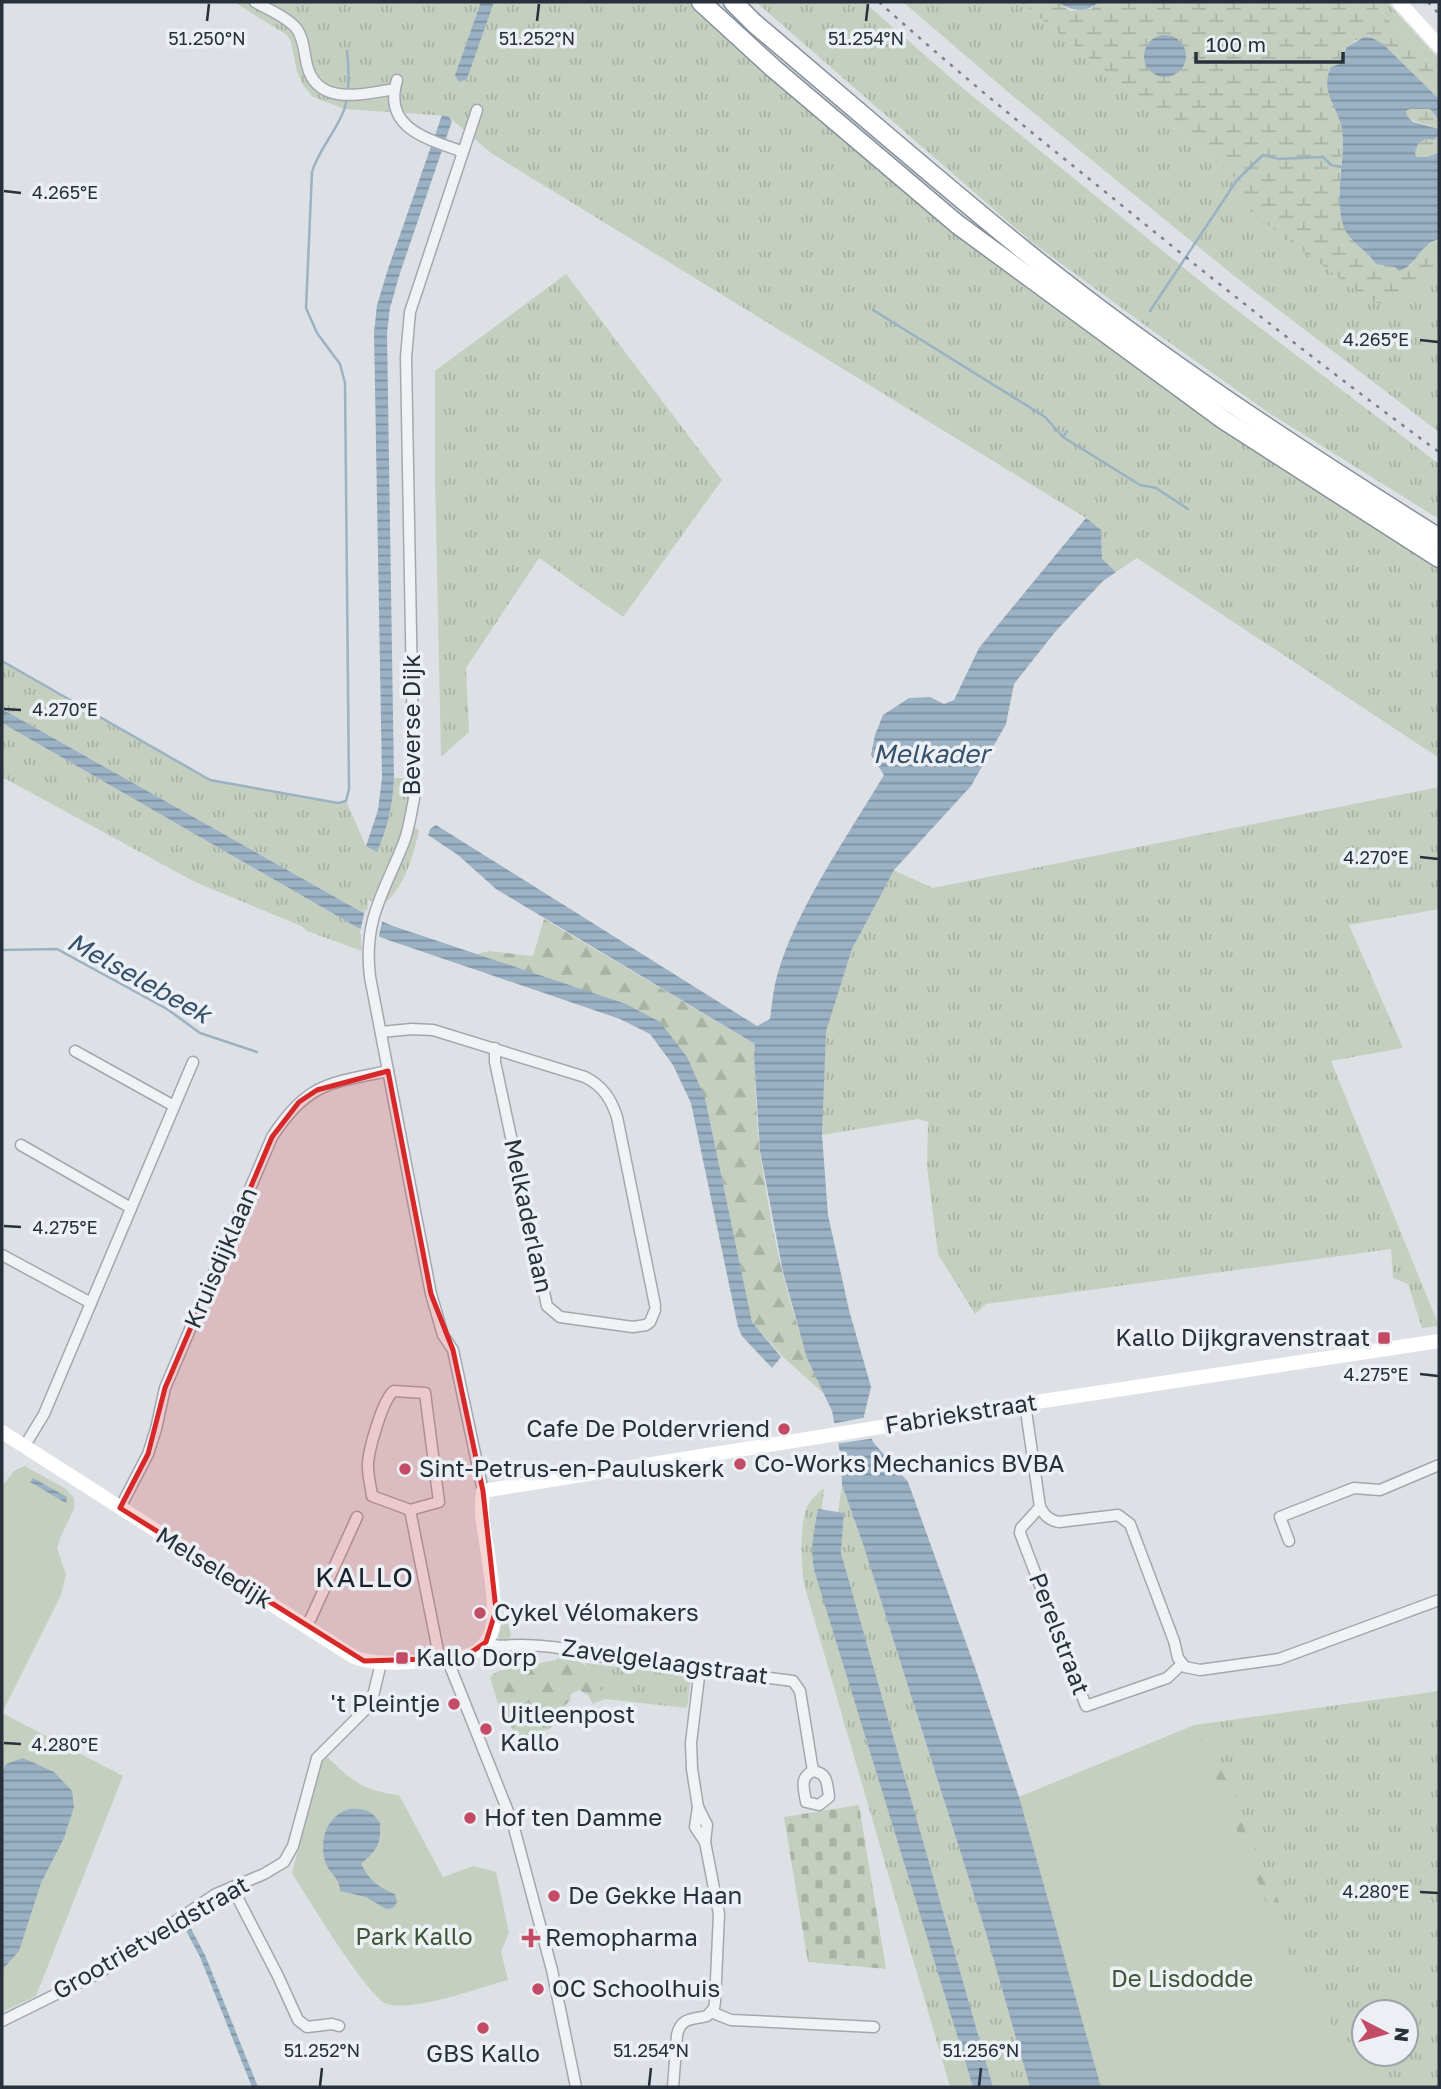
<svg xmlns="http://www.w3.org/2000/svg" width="1441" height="2089" font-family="'Golos Text',sans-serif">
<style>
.grass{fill:url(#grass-tufts);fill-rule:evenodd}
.forest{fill:url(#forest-firs)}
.wetland{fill:url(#wetland-marsh);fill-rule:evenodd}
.cemetery{fill:url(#cemetery-stones)}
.park{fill:#c4cfbf}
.water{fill:url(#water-rules)}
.pier{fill:#dde1e6}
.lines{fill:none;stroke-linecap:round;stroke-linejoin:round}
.stream{stroke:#9bb1c4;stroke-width:2.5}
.minor-casing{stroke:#a3a8af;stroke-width:13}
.motorway-casing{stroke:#86909b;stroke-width:21}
.minor{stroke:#f0f2f5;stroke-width:10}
.secondary{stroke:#fff;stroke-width:14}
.motorway{stroke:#fff;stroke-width:18}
.rail{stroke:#78828e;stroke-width:2.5;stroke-dasharray:3.5 7;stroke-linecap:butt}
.marked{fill:#d62828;fill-opacity:0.2;stroke:#d62828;stroke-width:5;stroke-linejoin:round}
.ticks{fill:none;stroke:#28303b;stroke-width:2.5}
.poi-dot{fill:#c34b65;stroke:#ecf0f4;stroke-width:2.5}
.labels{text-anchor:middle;stroke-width:7;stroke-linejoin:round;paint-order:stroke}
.street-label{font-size:24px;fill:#28303b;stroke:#ecf0f4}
.poi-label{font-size:24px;fill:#28303b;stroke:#ecf0f4;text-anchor:start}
.park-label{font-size:24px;fill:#3e5636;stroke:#ecf0f4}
.water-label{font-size:26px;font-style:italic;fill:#36516c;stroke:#ecf0f4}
.quarter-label{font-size:28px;letter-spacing:2px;fill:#1a212c;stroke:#ecf0f4}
.ticks-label{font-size:18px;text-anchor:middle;fill:#28303b;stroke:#ecf0f4;stroke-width:7;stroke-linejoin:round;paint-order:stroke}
</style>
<defs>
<pattern id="grass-tufts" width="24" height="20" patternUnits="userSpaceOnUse" patternTransform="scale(1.75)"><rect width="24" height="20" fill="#c4cfbf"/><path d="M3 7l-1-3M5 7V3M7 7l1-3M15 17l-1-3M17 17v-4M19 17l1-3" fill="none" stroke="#a8b2a5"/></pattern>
<pattern id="forest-firs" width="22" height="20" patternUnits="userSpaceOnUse" patternTransform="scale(1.75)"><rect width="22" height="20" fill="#c4cfbf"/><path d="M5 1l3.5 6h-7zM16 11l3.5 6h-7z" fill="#a8b2a5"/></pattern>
<pattern id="wetland-marsh" width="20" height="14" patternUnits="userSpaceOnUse" patternTransform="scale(1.75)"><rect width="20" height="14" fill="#c4cfbf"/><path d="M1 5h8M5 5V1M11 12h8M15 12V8" fill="none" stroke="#a8b2a5"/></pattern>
<pattern id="cemetery-stones" width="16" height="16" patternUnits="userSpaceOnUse" patternTransform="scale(1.75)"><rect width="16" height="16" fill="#c4cfbf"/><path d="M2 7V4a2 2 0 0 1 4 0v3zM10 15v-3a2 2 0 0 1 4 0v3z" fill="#a8b2a5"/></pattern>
<pattern id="water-rules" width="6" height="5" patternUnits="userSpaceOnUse" patternTransform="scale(1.75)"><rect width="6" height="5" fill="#9bb1c4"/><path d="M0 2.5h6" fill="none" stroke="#7e90a0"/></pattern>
</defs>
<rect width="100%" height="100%" fill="#dde1e6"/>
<g class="grass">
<path d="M234 2H481L455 75 467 79 494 2H691L767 76 951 232 1219 428 1439 570V758L1137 558 1116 572 1102 559 1101 530 1086 518 491 153 448 116 345 109 313 97 303 85 297 72 291 42 287 35Z"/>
<path d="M756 2H864L959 85 1216 294 1439 464V519L1269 413 1153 331 1029 240Z"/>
<path d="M903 2H1021L1245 186 1235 200 1431 275 1439 263V432L1233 275 1008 92Z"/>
<path d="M1372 2H1387L1439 59V75Z"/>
<path d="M566 274 722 480 623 617 539 558 466 668 469 732 441 757 435 476V371Z"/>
<path d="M2 661 210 780 338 803 346 801 366 846 377 851C389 829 393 803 394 778H412L407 821 419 830C413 857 405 886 384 904L368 900 367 915 2 709Z"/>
<path d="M2 723 360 929 362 951 307 931 301 926 195 882 2 777Z"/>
<path d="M1439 787V909L1349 925 1403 1048 1331 1061 1439 1326 1422 1328 1408 1284 1393 1278 1391 1249 986 1304 975 1314 938 1254 927 1167 928 1122 918 1119 822 1135 825 1031 852 949 893 870 933 888Z"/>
<path d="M842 1485 864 1547 986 1933 1030 2087H993L841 1553 844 1513 838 1512Z"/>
<path d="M824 1488 822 1510 818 1509 812 1560 973 2087H950L804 1584C801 1565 799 1522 808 1505 812 1498 818 1493 824 1488Z"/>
<path d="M506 1615 511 1635 509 1639 500 1641 498 1637 504 1616Z"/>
<path d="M585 1663 691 1676 687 1708 605 1699Z"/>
<path d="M1439 1691V2087H1101L1019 1797 1195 1725ZM1364 2012H1406V2054H1364Z"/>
</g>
<g class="forest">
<path d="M544 919 755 1044 754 1056C756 1088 756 1121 760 1152 772 1234 789 1319 824 1394L782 1356 752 1322 705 1098 660 1022 477 954 489 951 533 956Z"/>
<path d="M560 1656C591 1660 591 1674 605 1699L593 1704 588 1695 579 1690 571 1694 570 1701 564 1706 550 1729 517 1738 498 1704 490 1677 498 1671 556 1660Z"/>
<path d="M1204 1737 1212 1738 1222 1772 1241 1805 1245 1832 1260 1856 1283 1912 1272 1910 1244 1854 1198 1748Z"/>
</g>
<g class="wetland">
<path d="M1021 2H1057L1071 11 1091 9 1099 2H1372L1439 75V99L1383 44 1356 40 1347 47 1339 64 1331 67C1320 93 1339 106 1342 130 1345 161 1334 192 1343 222 1347 240 1367 249 1376 264L1410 266 1424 247 1439 239V263L1431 275 1398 305 1377 303 1362 295 1235 200 1245 186ZM1170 36 1186 55C1181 78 1169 82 1149 70L1147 45 1157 37Z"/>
<path d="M1410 109H1430L1439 120V130C1430 123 1416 125 1407 116L1406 111Z"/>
<path d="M1439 135V153L1422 159 1417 157 1415 153 1418 144 1425 139 1434 140Z"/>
</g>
<path class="cemetery" d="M859 1805 886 1969 808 1962 784 1817Z"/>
<g class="park">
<path d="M25 1466 66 1489 74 1498V1509L60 1538 57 1548 66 1575 61 1595 2 1713V1486L14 1471Z"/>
<path d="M2 1713 123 1776 36 1996 2 2012Z"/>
<path d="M1195 1725 1282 1943 1369 2087H1101L1019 1797Z"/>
<path d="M327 1757C354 1782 363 1791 399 1795L443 1877 474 1866 496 1872 509 1932 501 1952 508 1980C477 1988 416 2012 387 2004 368 1998 306 1895 292 1873L319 1766Z"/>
</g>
<g class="water">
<path d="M481 2H494L467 79 459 82 455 75Z"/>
<path d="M1057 2H1099C1085 14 1072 11 1057 2Z"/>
<circle cx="1165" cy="56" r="21"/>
<path d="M1364 37 1372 38 1383 44 1439 99V120L1430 109H1410L1406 111 1407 116 1413 122 1439 129V135L1434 140 1425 139 1418 144 1415 153 1417 157H1427L1439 153V239C1417 246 1419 264 1399 271L1395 267 1376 264C1368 251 1349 241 1344 228 1333 196 1346 162 1342 130 1339 107 1319 93 1331 67L1339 64 1347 47Z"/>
<path d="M442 115 448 116 452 121 400 273 390 308 387 333 394 778C393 804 388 828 377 852L366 846 378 810 382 778 374 332 377 305 388 269Z"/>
<path d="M1086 518 1101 530 1102 559 1116 572 1103 581 1055 632 1014 684 1006 724 971 786 894 870 852 949 826 1031 822 1135 828 1215 849 1310 871 1387 864 1416 873 1442 908 1482 977 1673 1019 1797 1101 2087H1030L986 1933 864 1547 842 1485 841 1458 832 1411 807 1358 783 1272 760 1151 754 1056 755 1044 496 889 458 855 428 835 430 829 436 825 757 1026 770 1019C772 1005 773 990 777 976 796 908 848 836 884 775L871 755 875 735 883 715 909 698 930 697 944 704 954 700 979 648Z"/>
<path d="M2 709 367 915 393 926 626 1004 660 1022 687 1057 705 1098 752 1322 781 1357 772 1368 742 1336 738 1327 691 1103 673 1065 650 1034 620 1019 388 940 360 929 2 723Z"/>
<path d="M33 1478 67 1497 66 1503 30 1482Z"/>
<path d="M818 1509 844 1513 841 1553 993 2087H973L815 1573C809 1552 814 1531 818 1509Z"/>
<path d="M23 1758 54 1772 72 1791 74 1807 64 1838 41 1883 19 1951 2 1970V1772L6 1764Z"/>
<path d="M349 1809C363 1808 372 1810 380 1823 381 1845 377 1850 361 1864 370 1881 378 1887 395 1894L397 1902 393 1908 386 1909 366 1897 340 1891C340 1877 329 1874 325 1861 319 1839 327 1816 349 1809Z"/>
<path d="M187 1921 205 1955 258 2087H252L200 1957 183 1925V1922Z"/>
</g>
<g class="pier">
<path d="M365 910 383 918 378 940 360 932Z"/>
<path d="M868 1417 876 1438 834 1444 831 1424Z"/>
</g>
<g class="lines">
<g class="stream">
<path d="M873 310 1031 408 1045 417 1063 437 1140 485 1156 488 1188 509"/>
<path d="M1150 311 1237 180 1263 155 1279 159 1323 157 1331 165 1341 167"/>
<path d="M1063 437 1067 431"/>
<path d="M2 661 210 780 338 803 346 801 349 789 345 383 340 364 317 333 306 308 312 172C319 148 338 130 345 107 350 89 349 70 347 51"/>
<path d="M2 950 57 949 167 1009 200 1033 257 1052"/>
</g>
<defs>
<g id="minor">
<path d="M255 2C267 9 287 17 296 28 304 38 304 53 307 65 317 107 363 94 395 89"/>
<path d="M397 80C382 129 429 139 463 152"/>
<path d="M477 110 410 312 406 357 414 799C411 813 409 829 404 842 384 893 363 919 370 977L431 1294 443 1335 453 1350 483 1491"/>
<path d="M381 1032 412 1029 433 1030 585 1077C603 1086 611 1099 617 1117L655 1305"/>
<path d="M495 1048V1062L547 1306 560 1317 633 1327 646 1325 650 1322 655 1310"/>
<path d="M75 1051 174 1106"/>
<path d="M21 1145 131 1208"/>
<path d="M2 1255 91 1303"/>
<path d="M394 1391 425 1393 439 1502 410 1510 372 1496C371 1486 367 1473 368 1463 369 1449 383 1398 394 1391Z"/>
<path d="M1025 1404 1040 1507C1045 1516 1049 1520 1059 1522L1118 1515 1130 1524 1174 1641 1178 1658 1185 1667 1200 1670 1279 1659 1439 1600"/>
<path d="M24 1447 44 1414 193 1062"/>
<path d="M1040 1507 1021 1528 1020 1533 1086 1706 1167 1678 1182 1664"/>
<path d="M120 1508 148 1454 156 1429 165 1388 272 1137C307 1083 329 1083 388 1071"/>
<path d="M410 1510 440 1661"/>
<path d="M1289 1541 1280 1517 1354 1488 1380 1490 1439 1465"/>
<path d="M305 1626 311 1618 357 1517"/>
<path d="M486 1642C499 1649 510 1644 524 1645 545 1646 564 1647 584 1654L793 1681 800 1691 813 1771"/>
<path d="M448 1661 513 1824 552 1970 576 2087"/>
<path d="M813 1771C828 1773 827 1784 829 1797L819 1805 806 1802C804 1788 799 1778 813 1771Z"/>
<path d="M698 1807 695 1827 705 1842"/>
<path d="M232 1887 278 1976 298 2020 307 2027 332 2024 339 2026"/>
<path d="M711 2012 731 2020 874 2027"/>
<path d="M2 2021 99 1973 216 1894 264 1874 284 1862 293 1846 317 1758 366 1709 373 1696 381 1663"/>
<path d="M673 2087 677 2035C681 2017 692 2020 707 2016L714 2008 715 2002 719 1914 705 1842 707 1825 698 1807 692 1769 691 1743 700 1668"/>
</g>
<g id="motorway">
<path d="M701 2 773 68 957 224 1224 420 1439 558"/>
<path d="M733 2 754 23C843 98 931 175 1021 248 1153 355 1296 448 1439 538"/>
</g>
</defs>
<use href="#minor" class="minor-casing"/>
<use href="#motorway" class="motorway-casing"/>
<use href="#minor" class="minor"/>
<g class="secondary">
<path d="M1399 2 1439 46"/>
<path d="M2 1432 354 1657C378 1666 404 1662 429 1661 506 1660 497 1621 489 1561 487 1544 482 1525 482 1507 482 1502 483 1497 483 1491L1043 1401 1439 1341"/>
</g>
<use href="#motorway" class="motorway"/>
<g class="rail">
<path d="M879 2C951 67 1027 129 1103 190 1213 280 1324 368 1439 452"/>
<path d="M1428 2 1439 14"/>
</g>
</g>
<path class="marked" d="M388 1071 431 1294 453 1350 483 1491 496 1610 486 1642 463 1658 364 1661 120 1508 148 1454 165 1388 272 1137 299 1102 317 1090Z"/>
<path class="ticks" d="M207 21 209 4M537 21 539 4M866 21 868 4M4 191 21 193M1420 340 1438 342M4 709 21 710M1420 857 1438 859M4 1226 21 1227M1420 1374 1438 1376M4 1743 21 1744M1420 1892 1438 1893M320 2086 322 2068M649 2086 651 2068M979 2086 981 2068"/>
<g class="poi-dot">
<rect x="1377" y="1331" width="14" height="14" rx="3.5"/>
<circle cx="784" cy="1429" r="7"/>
<circle cx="740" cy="1464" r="7"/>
<circle cx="405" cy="1469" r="7"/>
<circle cx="480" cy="1613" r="7"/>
<rect x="395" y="1651" width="14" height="14" rx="3.5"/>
<circle cx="454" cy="1704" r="7"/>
<circle cx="486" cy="1729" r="7"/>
<circle cx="470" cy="1818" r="7"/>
<circle cx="554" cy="1896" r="7"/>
<path d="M527.5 1927.5h7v7h7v7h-7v7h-7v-7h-7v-7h7z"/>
<circle cx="538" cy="1989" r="7"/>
<circle cx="483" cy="2028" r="7"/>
</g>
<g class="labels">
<g class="street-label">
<text transform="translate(412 725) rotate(-90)" y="8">Beverse Dijk</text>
<text transform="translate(528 1216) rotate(78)" y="8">Melkaderlaan</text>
<text transform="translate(221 1258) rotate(-67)" y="8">Kruisdijklaan</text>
<text transform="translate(961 1414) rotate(-9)" y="8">Fabriekstraat</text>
<text transform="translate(214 1568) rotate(32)" y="8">Melseledijk</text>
<text transform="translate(1059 1634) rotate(69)" y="8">Perelstraat</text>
<text transform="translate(665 1662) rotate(8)" y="8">Zavelgelaagstraat</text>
<text transform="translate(151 1938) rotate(-30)" y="8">Grootrietveldstraat</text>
</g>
<g class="poi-label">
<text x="1370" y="1346" text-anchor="end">Kallo Dijkgravenstraat</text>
<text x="770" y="1437" text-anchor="end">Cafe De Poldervriend</text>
<text x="754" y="1472">Co-Works Mechanics BVBA</text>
<text x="419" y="1477">Sint-Petrus-en-Pauluskerk</text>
<text x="494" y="1621">Cykel Vélomakers</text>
<text x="416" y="1666">Kallo Dorp</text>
<text x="440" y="1712" text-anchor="end">'t Pleintje</text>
<text x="500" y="1723">Uitleenpost<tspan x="500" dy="28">Kallo</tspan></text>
<text x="484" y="1826">Hof ten Damme</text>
<text x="568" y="1904">De Gekke Haan</text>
<text x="545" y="1946">Remopharma</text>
<text x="552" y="1997">OC Schoolhuis</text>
<text x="483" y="2062" text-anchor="middle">GBS Kallo</text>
</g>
<g class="park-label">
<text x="414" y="1945">Park Kallo</text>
<text x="1182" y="1987">De Lisdodde</text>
</g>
<g class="water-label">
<text x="931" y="763">Melkader</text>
<text transform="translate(139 978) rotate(29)" y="9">Melselebeek</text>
</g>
<g class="quarter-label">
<text x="365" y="1587">KALLO</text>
</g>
</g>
<g class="ticks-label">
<text x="207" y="45">51.250°N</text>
<text x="537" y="45">51.252°N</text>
<text x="866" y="45">51.254°N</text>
<text x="65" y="199">4.265°E</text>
<text x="1376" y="346">4.265°E</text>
<text x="65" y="716">4.270°E</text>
<text x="1376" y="864">4.270°E</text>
<text x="65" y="1234">4.275°E</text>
<text x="1376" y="1381">4.275°E</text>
<text x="65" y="1751">4.280°E</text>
<text x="1376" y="1898">4.280°E</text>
<text x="322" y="2057">51.252°N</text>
<text x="651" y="2057">51.254°N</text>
<text x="981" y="2057">51.256°N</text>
</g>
<rect width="1441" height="2089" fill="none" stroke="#28303b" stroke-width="7"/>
<g transform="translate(1385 2033) rotate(96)"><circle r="33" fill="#ecf0f4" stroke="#9ea3aa" stroke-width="2"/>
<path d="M0-5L12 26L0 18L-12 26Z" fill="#c34b65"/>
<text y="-10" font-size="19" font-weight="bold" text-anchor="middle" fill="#28303b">N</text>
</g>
<path d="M1196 52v10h147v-10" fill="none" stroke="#28303b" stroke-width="3.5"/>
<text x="1206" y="52" font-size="21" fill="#28303b" stroke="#ecf0f4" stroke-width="5" paint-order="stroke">100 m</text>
</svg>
